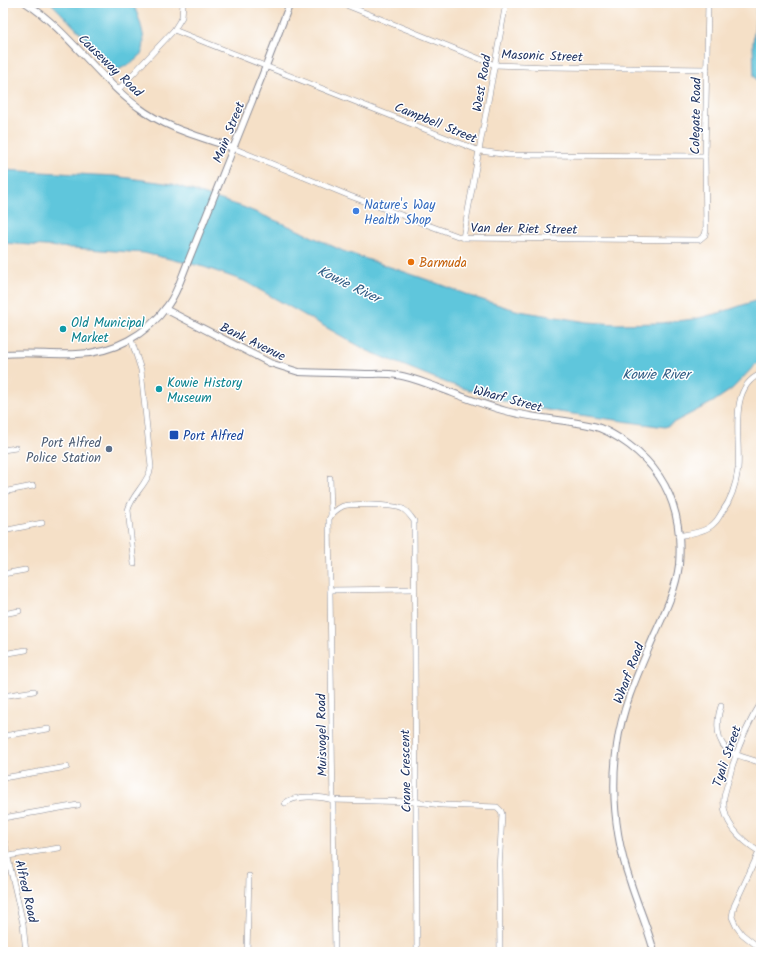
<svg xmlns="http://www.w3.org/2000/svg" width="764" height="955" font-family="Kalam,sans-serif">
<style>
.water{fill:#5fc6dc;stroke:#3d7a9d}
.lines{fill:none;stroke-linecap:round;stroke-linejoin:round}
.minor-casing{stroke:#888892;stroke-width:6}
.tertiary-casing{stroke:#888892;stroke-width:8}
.minor{stroke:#fff;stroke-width:5}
.tertiary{stroke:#fff;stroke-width:6}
.shop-dot{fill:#3f7fe0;stroke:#fff;stroke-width:1.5}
.food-dot{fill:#e8710a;stroke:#fff;stroke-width:1.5}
.culture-dot{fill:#0f9aa8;stroke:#fff;stroke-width:1.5}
.transit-dot{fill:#1a4fb4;stroke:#fff;stroke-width:1.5}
.service-dot{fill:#5c6f8a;stroke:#fff;stroke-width:1.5}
.labels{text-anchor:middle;stroke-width:3;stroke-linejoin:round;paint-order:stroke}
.street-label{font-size:13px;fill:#1b2f5e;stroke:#fff}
.shop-label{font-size:13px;fill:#366cbe;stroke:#fff;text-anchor:start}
.food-label{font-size:13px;fill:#c56008;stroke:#fff;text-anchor:start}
.culture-label{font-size:13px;fill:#0d838f;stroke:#fff;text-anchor:start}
.transit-label{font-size:13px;fill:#164399;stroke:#fff;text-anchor:start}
.service-label{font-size:13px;fill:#4e5e75;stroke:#fff;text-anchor:end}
.water-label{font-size:14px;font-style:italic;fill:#2f5c84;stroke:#fff}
</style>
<rect width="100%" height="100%" fill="#fff"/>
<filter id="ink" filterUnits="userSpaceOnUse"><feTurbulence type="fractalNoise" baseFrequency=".025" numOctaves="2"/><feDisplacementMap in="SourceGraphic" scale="8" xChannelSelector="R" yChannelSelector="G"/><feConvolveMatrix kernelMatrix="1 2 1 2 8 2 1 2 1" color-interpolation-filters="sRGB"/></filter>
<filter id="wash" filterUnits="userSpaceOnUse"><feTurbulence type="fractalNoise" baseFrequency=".012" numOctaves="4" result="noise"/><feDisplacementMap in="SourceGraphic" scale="16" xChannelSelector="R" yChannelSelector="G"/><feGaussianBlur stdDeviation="0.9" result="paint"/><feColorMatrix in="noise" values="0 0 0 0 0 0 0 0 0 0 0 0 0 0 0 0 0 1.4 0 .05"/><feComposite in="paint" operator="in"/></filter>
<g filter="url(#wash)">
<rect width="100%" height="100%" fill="#f5e0c7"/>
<g class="water">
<path d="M51 3H133C138 16 149 42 141 54 136 62 125 66 118 70L110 66 104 57Z"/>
<path d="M757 3H761V86L754 76 753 43Z"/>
<path d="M3 170 114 176 172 184 243 207 291 227 343 251 431 281 473 297 519 311 587 322 617 324 661 323 694 319 719 313 755 301 761 297V363L756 364 732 389 713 402 665 427 559 412 509 403 447 383 368 351 244 281 204 267 144 253 3 243Z"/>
</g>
</g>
<g filter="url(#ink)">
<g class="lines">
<defs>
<g id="minor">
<path d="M341 3 495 65 550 67 707 69"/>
<path d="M174 30 480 151 509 155 705 156"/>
<path d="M118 90 174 30 182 17 183 3"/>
<path d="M233 148 350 196 463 238 699 240 705 235 706 230 705 156 708 3"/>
<path d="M463 238 506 3"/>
<path d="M131 339 141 370 151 467C148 484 132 494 128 510L134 564"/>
<path d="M3 450 16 448"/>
<path d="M330 478 331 515"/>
<path d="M3 492 33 486"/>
<path d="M3 531 42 523"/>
<path d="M678 536C689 534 699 533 708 528 715 524 718 519 722 512 731 500 736 484 738 469 741 440 727 387 761 374"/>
<path d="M3 574 25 570"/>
<path d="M330 590 414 589"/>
<path d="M3 614 19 611"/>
<path d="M3 654 26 650"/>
<path d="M3 696 34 691"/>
<path d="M761 703C748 723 739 744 732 767 730 777 726 787 724 797 721 822 742 841 761 853"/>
<path d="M721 706C716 721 715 743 731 752 740 757 751 759 761 763"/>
<path d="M3 736 48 729"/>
<path d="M3 778 67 767"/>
<path d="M285 803C295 795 320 796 333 800L416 802 442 805 497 807 501 811 502 814 499 870 500 952"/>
<path d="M3 818 78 805"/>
<path d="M3 836 23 924 26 952"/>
<path d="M759 852 734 906 732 917 736 926 742 934 761 949"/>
<path d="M8 856 59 848"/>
<path d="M247 952 249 876"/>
<path d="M335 952 329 519C332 513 337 509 343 506 352 503 395 505 403 509 408 512 411 517 414 521L417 952"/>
</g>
<g id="tertiary">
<path d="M26 3C69 31 97 77 138 107 165 128 201 137 233 148"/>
<path d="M165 309 270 363 299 372C322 373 344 373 366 374 376 374 387 373 397 375 411 377 425 383 439 388 461 396 483 405 506 411 535 419 565 419 593 426 606 429 618 437 629 445 668 474 683 516 679 565 676 590 664 614 654 636 639 671 622 707 617 745 611 790 615 837 630 881 637 904 648 928 654 952"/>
<path d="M3 354C28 352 52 355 77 354 113 353 147 335 168 305 176 294 180 282 185 269L266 66 290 3"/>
</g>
</defs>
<use href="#minor" class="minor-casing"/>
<use href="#tertiary" class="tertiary-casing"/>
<use href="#minor" class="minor"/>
<use href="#tertiary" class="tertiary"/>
</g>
</g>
<circle class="shop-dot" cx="356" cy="211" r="4"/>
<circle class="food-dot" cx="411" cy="262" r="4"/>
<g class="culture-dot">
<circle cx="63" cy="329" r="4"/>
<circle cx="159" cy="389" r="4"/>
</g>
<rect class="transit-dot" x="169" y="430" width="10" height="10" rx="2"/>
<circle class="service-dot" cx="109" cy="449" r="4"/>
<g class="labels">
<g class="street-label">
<text transform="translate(542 55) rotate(2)" y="5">Masonic Street</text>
<text transform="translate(111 65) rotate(44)" y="5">Causeway Road</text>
<text transform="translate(481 83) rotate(-80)" y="5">West Road</text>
<text transform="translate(695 116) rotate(-89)" y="5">Colegate Road</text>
<text transform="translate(436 122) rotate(22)" y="5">Campbell Street</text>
<text transform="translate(228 132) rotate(-68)" y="5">Main Street</text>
<text transform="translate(524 228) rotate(1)" y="5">Van der Riet Street</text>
<text transform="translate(253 341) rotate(26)" y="5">Bank Avenue</text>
<text transform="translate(508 398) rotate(15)" y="5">Wharf Street</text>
<text transform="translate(628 673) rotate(-69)" y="5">Wharf Road</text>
<text transform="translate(321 735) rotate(-91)" y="5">Muisvogel Road</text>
<text transform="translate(726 756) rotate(-71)" y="5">Tyali Street</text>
<text transform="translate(405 771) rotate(-91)" y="5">Crane Crescent</text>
<text transform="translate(27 891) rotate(77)" y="5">Alfred Road</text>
</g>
<g class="shop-label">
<text x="364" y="209">Nature's Way<tspan x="364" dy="15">Health Shop</tspan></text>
</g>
<g class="food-label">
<text x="419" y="267">Barmuda</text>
</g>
<g class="culture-label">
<text x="71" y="327">Old Municipal<tspan x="71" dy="15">Market</tspan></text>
<text x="167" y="387">Kowie History<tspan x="167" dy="15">Museum</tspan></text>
</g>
<g class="transit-label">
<text x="183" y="440">Port Alfred</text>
</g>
<g class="service-label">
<text x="101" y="447">Port Alfred<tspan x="101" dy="15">Police Station</tspan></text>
</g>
<g class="water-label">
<text transform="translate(349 284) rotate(26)" y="5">Kowie River</text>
<text x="656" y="379">Kowie River</text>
</g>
</g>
<rect width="764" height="955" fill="none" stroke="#fff" stroke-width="16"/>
</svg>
